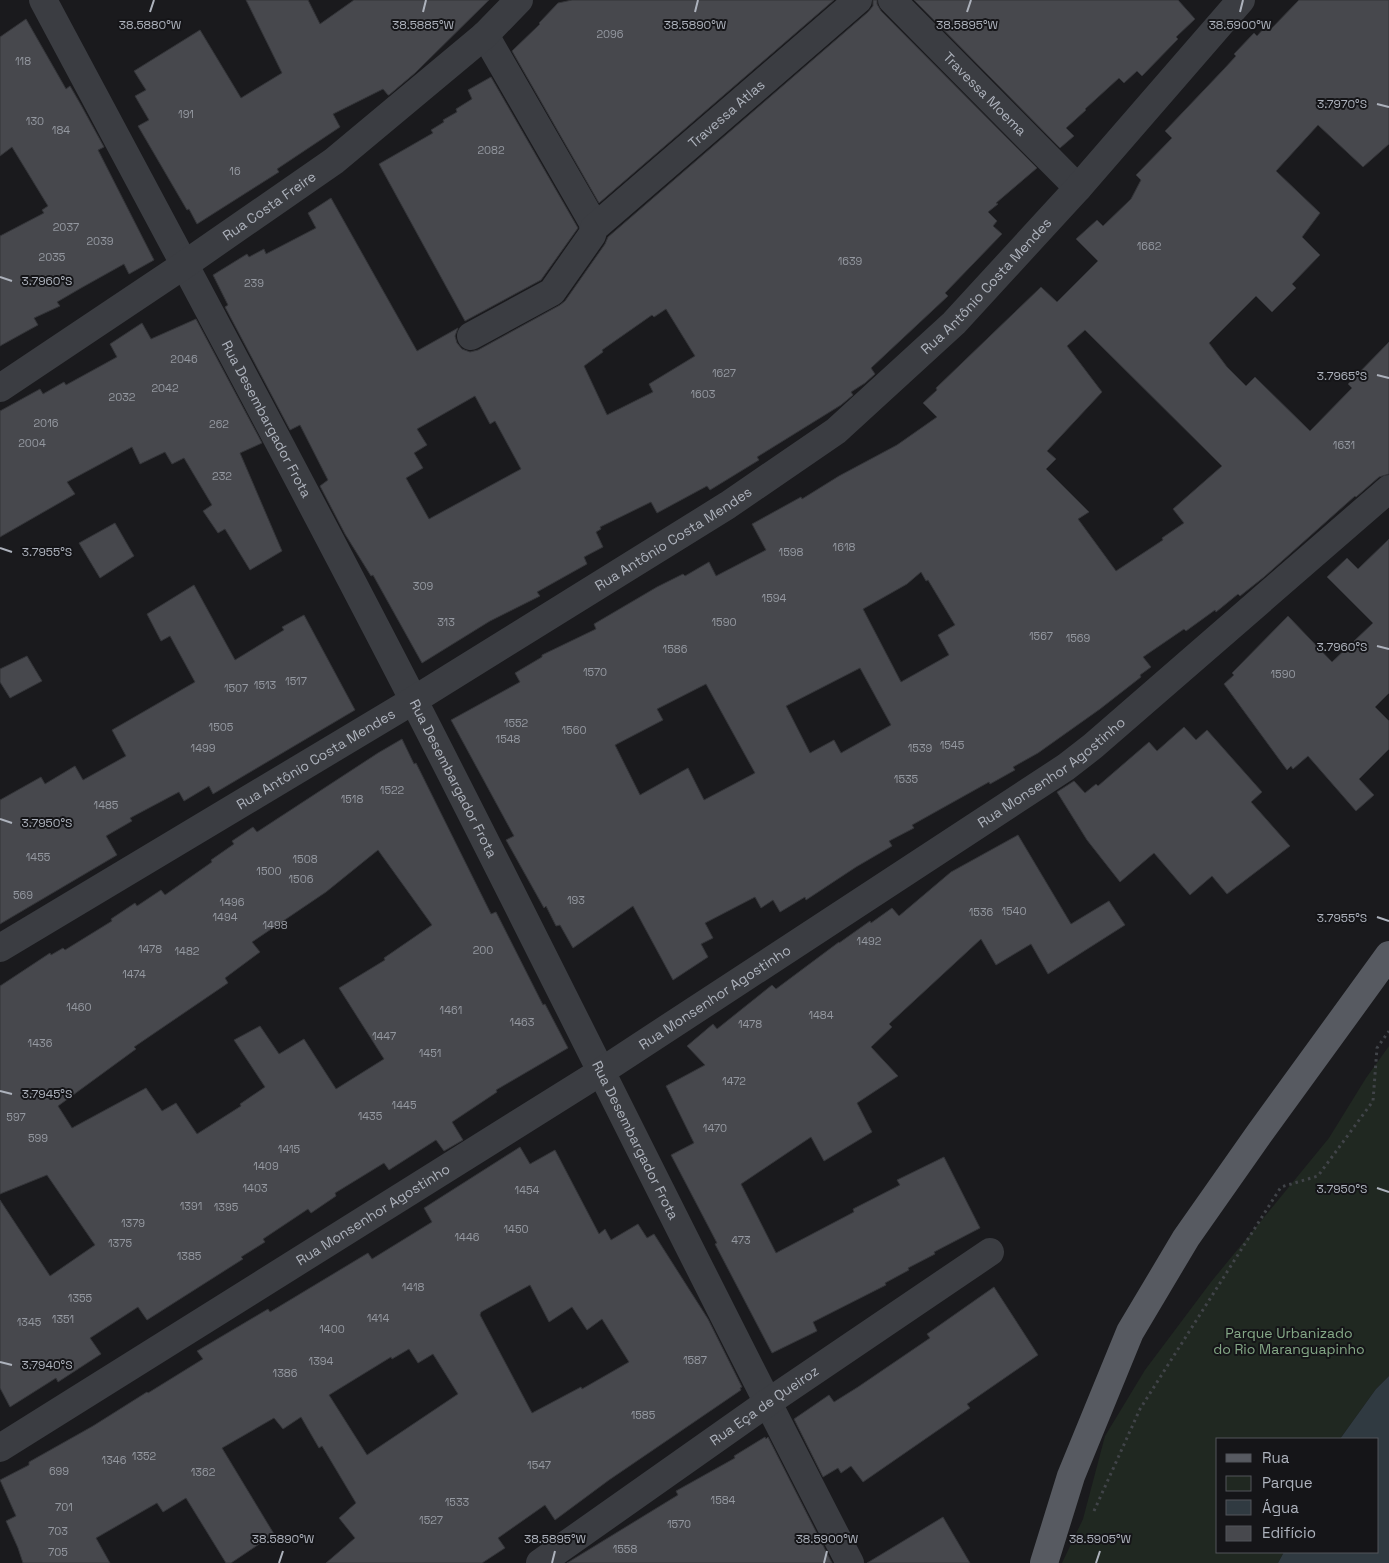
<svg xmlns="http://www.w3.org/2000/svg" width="1389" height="1563" font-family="'Space Grotesk',sans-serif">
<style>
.green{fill:#202821}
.water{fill:#303a41}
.building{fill:#47484d;stroke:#343539;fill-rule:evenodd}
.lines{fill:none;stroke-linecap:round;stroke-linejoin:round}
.path{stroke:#414449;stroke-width:3;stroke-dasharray:2.5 4;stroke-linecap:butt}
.minor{stroke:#3b3d42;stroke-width:28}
.major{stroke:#575a61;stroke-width:28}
.ticks{fill:none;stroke:#adb2bc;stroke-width:2}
.labels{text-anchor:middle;stroke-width:4;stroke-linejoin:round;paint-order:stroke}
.number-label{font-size:11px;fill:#9498a0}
.street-label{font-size:14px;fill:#adb2bc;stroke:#151518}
.park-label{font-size:14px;fill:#84a786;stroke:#151518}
.ticks-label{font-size:12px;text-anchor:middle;fill:#adb2bc;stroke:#151518;stroke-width:4;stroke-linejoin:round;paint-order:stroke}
</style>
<rect width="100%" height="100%" fill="#1a1a1d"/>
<path class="green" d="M1389 1046V1376L1376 1389 1340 1439H1218V1552H1284L1278 1563H1062L1083 1519 1105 1436 1145 1370 1211 1282 1329 1138 1366 1078Z"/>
<path class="water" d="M1389 1376V1563H1278L1284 1552H1378V1439H1340L1376 1389Z"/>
<g class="building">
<path d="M246 0H308L320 24 354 0H489L415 73 389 95H388L383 89 333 114 340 127 277 169 279 172 197 224 189 209 187 210 138 126 149 120 135 96 146 90 134 71 200 30 241 98 282 73Z"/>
<path d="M572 0H834L599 203 512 51 540 24 539 23 558 3Z"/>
<path d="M873 0H877V4L881 11 1037 168 996 203 998 204 988 212 997 221 993 226 1002 234 945 293 948 296 871 368 875 374 865 383 851 392 853 395 841 405 757 457 759 460 710 490 707 486 657 513 651 502 600 527 601 529 596 532 603 547 584 557 587 564 537 592 540 596 490 621 422 663 373 575 371 576 345 534 320 486 328 480 300 425 290 430 225 307 228 305 213 275 247 254 249 257 264 249 266 254 316 228 308 213 331 198 417 351 458 328 455 336 457 343 462 349 470 352 478 350 560 305 565 301 605 244 608 237 868 12 873 6ZM666 309 695 356 649 384 653 392 607 415 584 366 603 352 602 350 652 315 654 317ZM475 396 490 424 495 421 521 469 429 519 406 478 423 468 414 453 427 445 417 429Z"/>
<path d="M914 0H1178L1195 19 1176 37 1178 39 1142 76 1137 71 1124 83 1119 78 1085 109 1086 110 1066 128 1074 136 1060 148Z"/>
<path d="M1299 0H1389V144L1363 167 1318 125 1276 171 1320 213 1302 237 1320 255 1292 284 1296 288 1272 312 1256 296 1209 343 1227 367 1246 386 1255 377 1310 431 1352 388 1348 384 1389 342V474L1379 477 1356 497 1355 496 1264 577 1240 596 1238 594 1216 612 1215 610 1186 631 1184 629 1143 657 1151 667 1140 675 1141 677 1100 709 1038 753 1013 767 1015 770 990 784 989 782 912 825 914 828 889 841 892 846 856 867 806 900 805 897 780 912 773 900 761 908 755 897 705 923 713 938 701 944 708 957 673 980 633 906 573 948 560 925 556 926 546 906 544 908 506 840 514 836 451 720 520 682 515 673 542 657V655L596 629 594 624 657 587 683 574 685 576 709 562 716 576 766 550 752 524 801 497 802 499 839 476 897 445 937 417 923 403 937 390 936 388 1041 287 1057 302 1098 261 1076 239 1097 220 1103 226 1131 199 1141 180 1136 175 1172 138 1165 131 1224 69 1236 56 1234 54 1254 33 1257 36 1265 27 1269 31ZM1085 330 1222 466 1173 509 1184 523 1162 538 1163 540 1116 571 1078 519 1089 512 1046 469 1056 459 1047 451 1102 392 1067 346ZM921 572 926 581 928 580 955 625 938 635 949 655 901 682 863 609 907 584ZM860 668 891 725 841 753 834 740 810 753 786 706ZM706 684 755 773 704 800 688 768 640 795 615 745 663 720 657 709Z"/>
<path d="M26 19 66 89 70 86 81 105 104 147 98 150 154 260 129 274 124 264 81 288 57 302 60 306 34 318 38 325 0 346V236L44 213 42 210 48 206 12 147 0 156V37Z"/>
<path d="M491 77 578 228 541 280 465 321 379 164 433 133 431 130 444 122 443 120 457 112 456 109 472 99 468 90Z"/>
<path d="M196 319 262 443 240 453 282 551 250 570 225 529 218 533 203 511 212 505 184 458 172 464 165 452 140 464 132 447 67 482 75 494 0 537V411L40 389 43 394 64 382 66 385 117 357 110 344 142 323 151 339Z"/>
<path d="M115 523 134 556 100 578 79 543Z"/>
<path d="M1389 539V693L1375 707 1389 721V749L1359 779 1374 795 1356 811 1308 756 1293 769 1291 766 1287 770 1224 684 1234 675 1232 673 1288 616 1332 662 1373 623 1327 577 1347 558 1358 569Z"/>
<path d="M194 585 235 660 284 630 282 627 304 615 355 710 213 794 209 786 184 801 179 792 130 818 132 821 106 836 117 855 0 924V800L41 777 45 784 75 766 83 780 126 756 112 730 195 682 170 636 161 641 147 614Z"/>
<path d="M27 656 42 681 10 698 0 682V669Z"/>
<path d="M1184 727 1196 740 1207 730 1262 792 1251 802 1290 846 1227 894 1212 876 1190 895 1154 853 1120 882 1087 840 1057 792 1074 781 1085 793 1096 784 1098 786 1149 742 1157 751Z"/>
<path d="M402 739 414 764 416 763 491 914 496 912 543 1005 545 1004 568 1048 496 1090 497 1092 452 1122 463 1140 444 1151 436 1140 389 1170 384 1163 335 1193 336 1196 311 1213 308 1209 263 1239 265 1242 241 1257 243 1259 147 1320 138 1307 90 1338 101 1354 58 1382 56 1378 10 1407 0 1388V1200L50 1276 95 1245 47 1175 0 1194V986L50 953 51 955 63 948 65 950 112 921 111 919 135 903 137 906 161 890 165 895 212 862 211 860 234 844 232 841 253 827 257 832 378 753ZM378 850 432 925 384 958 385 960 339 988 384 1059 336 1089 304 1039 279 1054 260 1026 234 1040 265 1087 240 1104 241 1106 197 1134 176 1103 162 1111 146 1088 72 1128 58 1106 136 1049 134 1047 228 983 225 978 260 952 252 942 326 892Z"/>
<path d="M1018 835 1071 924 1109 901 1125 925 1048 974 1031 944 996 965 981 939 889 1024 892 1027 871 1047 898 1076 857 1103 872 1132 824 1161 811 1137 741 1184 776 1253 854 1212 853 1209 900 1185 897 1180 944 1157 980 1228 934 1252 935 1254 908 1268 909 1270 885 1283 886 1285 813 1322 817 1331 772 1353 715 1244 717 1243 671 1155 694 1143 666 1086 705 1065 687 1046 713 1024 717 1029 772 985 776 989 839 942V943L870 921 871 923 892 908 899 916 951 872Z"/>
<path d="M520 1147 530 1164 555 1150 599 1234 605 1229 611 1240 638 1224 647 1238 654 1234 708 1319 742 1387 740 1388 741 1390 609 1480 555 1520 545 1505 498 1538 505 1548 482 1563H326L355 1538 339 1518 356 1503 322 1446 319 1448 301 1417 283 1429 274 1418 222 1448 274 1534 231 1563H226L186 1498 163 1512 157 1503 96 1538 110 1563H23L18 1548 6 1521 16 1516 0 1480 29 1465V1462L93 1426 147 1392 148 1393 203 1359 197 1351 268 1309 270 1312 368 1253 372 1259 432 1222 424 1208ZM530 1285 549 1322 572 1307 587 1330 602 1319 629 1362 582 1389 581 1387 532 1413 480 1315 481 1312ZM409 1349 418 1363 433 1354 458 1394 367 1455 329 1395 391 1357 392 1359Z"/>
<path d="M994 1287 1038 1355 967 1404 970 1408 863 1482 851 1466 841 1473 838 1468 823 1477 794 1419 829 1395 834 1402 858 1387 930 1338 927 1334Z"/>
<path d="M765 1437 766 1439 768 1437 832 1563H567L678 1495 676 1491 735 1458 734 1456Z"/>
<path d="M943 1517 970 1563H867L915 1534Z"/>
</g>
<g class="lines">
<path class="path" d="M1094 1511 1140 1409 1281 1187 1318 1176 1373 1101 1377 1048 1389 1031"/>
<g class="minor">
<path id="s1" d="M43 0C168 234 294 467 415 703 562 989 702 1278 850 1563"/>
<path id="s2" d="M892 0 1078 188"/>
<path d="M485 35 592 221 594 228"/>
<path id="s3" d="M471 336 552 292 592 235 594 228 858 0"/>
<path id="s4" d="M0 388 184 265 334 161 485 35 519 0"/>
<path id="s5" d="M0 948 414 700 728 505 836 431 954 323 1078 188 1241 0"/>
<path id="s6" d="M0 1448 602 1071 1066 767 1093 746 1389 489"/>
<path id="s7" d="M540 1563 767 1403 990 1252"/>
</g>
<path class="major" d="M1044 1563 1071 1476 1130 1332 1186 1238 1259 1134 1389 955"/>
</g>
<path class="ticks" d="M150 12 154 0M423 12 426 0M695 12 698 0M967 12 971 0M1240 12 1243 0M1377 104 1389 107M0 277 12 281M1377 375 1389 378M0 548 12 552M1377 646 1389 649M0 819 12 823M1377 917 1389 921M0 1091 12 1094M1377 1188 1389 1192M0 1362 12 1365M279 1563 283 1551M552 1563 555 1551M824 1563 827 1551M1096 1563 1100 1551"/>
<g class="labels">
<g class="number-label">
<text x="610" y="38">2096</text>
<text x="23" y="65">118</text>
<text x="186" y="118">191</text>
<text x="35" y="125">130</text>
<text x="61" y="134">184</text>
<text x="491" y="154">2082</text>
<text x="235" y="175">16</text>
<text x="66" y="231">2037</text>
<text x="100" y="245">2039</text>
<text x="1149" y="250">1662</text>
<text x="52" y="261">2035</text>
<text x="850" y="265">1639</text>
<text x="254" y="287">239</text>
<text x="184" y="363">2046</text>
<text x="724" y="377">1627</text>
<text x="165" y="392">2042</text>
<text x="703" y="398">1603</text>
<text x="122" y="401">2032</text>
<text x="46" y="427">2016</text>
<text x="219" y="428">262</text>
<text x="32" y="447">2004</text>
<text x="1344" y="449">1631</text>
<text x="222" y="480">232</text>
<text x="844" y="551">1618</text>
<text x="791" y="556">1598</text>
<text x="423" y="590">309</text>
<text x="774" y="602">1594</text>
<text x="446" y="626">313</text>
<text x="724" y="626">1590</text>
<text x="1041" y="640">1567</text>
<text x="1078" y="642">1569</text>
<text x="675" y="653">1586</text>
<text x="595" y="676">1570</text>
<text x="1283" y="678">1590</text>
<text x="296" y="685">1517</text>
<text x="265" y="689">1513</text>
<text x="236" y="692">1507</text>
<text x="516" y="727">1552</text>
<text x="221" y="731">1505</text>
<text x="574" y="734">1560</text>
<text x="508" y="743">1548</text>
<text x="952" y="749">1545</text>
<text x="203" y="752">1499</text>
<text x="920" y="752">1539</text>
<text x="906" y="783">1535</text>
<text x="392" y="794">1522</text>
<text x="352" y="803">1518</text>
<text x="106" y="809">1485</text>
<text x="38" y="861">1455</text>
<text x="305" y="863">1508</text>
<text x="269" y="875">1500</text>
<text x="301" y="883">1506</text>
<text x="23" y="899">569</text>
<text x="576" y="904">193</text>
<text x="232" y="906">1496</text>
<text x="1014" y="915">1540</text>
<text x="981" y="916">1536</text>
<text x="225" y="921">1494</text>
<text x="275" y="929">1498</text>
<text x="869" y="945">1492</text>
<text x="150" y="953">1478</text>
<text x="483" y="954">200</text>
<text x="187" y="955">1482</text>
<text x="134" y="978">1474</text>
<text x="79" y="1011">1460</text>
<text x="451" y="1014">1461</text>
<text x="821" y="1019">1484</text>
<text x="522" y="1026">1463</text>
<text x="750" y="1028">1478</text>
<text x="384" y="1040">1447</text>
<text x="40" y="1047">1436</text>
<text x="430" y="1057">1451</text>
<text x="734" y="1085">1472</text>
<text x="404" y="1109">1445</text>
<text x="370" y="1120">1435</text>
<text x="16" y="1121">597</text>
<text x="715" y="1132">1470</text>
<text x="38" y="1142">599</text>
<text x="289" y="1153">1415</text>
<text x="266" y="1170">1409</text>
<text x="255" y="1192">1403</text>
<text x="527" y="1194">1454</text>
<text x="191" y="1210">1391</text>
<text x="226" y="1211">1395</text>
<text x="133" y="1227">1379</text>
<text x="516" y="1233">1450</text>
<text x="467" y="1241">1446</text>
<text x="741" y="1244">473</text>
<text x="120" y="1247">1375</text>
<text x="189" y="1260">1385</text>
<text x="413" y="1291">1418</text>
<text x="80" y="1302">1355</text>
<text x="378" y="1322">1414</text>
<text x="63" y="1323">1351</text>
<text x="29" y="1326">1345</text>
<text x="332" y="1333">1400</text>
<text x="695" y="1364">1587</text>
<text x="321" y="1365">1394</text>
<text x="285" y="1377">1386</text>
<text x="643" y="1419">1585</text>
<text x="144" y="1460">1352</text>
<text x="114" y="1464">1346</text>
<text x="539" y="1469">1547</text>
<text x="59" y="1475">699</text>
<text x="203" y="1476">1362</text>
<text x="723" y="1504">1584</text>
<text x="457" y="1506">1533</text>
<text x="64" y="1511">701</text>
<text x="431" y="1524">1527</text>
<text x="679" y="1528">1570</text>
<text x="58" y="1535">703</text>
<text x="625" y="1553">1558</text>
<text x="58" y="1556">705</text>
</g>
<g class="street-label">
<text dy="5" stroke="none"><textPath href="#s2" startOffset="132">Travessa Moema</textPath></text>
<text dy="5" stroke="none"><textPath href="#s3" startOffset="344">Travessa Atlas</textPath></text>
<text dy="5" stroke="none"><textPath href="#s4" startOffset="325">Rua Costa Freire</textPath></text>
<text dy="5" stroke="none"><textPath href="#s5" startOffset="1192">Rua Antônio Costa Mendes</textPath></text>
<text dy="5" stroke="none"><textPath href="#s1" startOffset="475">Rua Desembargador Frota</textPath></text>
<text dy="5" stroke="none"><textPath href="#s5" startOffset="788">Rua Antônio Costa Mendes</textPath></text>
<text dy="5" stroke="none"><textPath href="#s5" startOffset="368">Rua Antônio Costa Mendes</textPath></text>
<text dy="5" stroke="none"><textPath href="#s6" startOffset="1250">Rua Monsenhor Agostinho</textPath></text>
<text dy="5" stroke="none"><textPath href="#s1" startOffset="880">Rua Desembargador Frota</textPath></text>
<text dy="5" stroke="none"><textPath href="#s6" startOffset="845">Rua Monsenhor Agostinho</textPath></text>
<text dy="5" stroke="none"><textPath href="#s1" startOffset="1285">Rua Desembargador Frota</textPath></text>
<text dy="5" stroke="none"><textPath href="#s6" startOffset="440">Rua Monsenhor Agostinho</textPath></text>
<text dy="5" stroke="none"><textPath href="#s7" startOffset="274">Rua Eça de Queiroz</textPath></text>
</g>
<g class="park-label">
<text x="1289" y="1338">Parque Urbanizado<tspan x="1289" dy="16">do Rio Maranguapinho</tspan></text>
</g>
</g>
<g class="ticks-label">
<text x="150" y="29">38.5880°W</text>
<text x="423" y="29">38.5885°W</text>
<text x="695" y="29">38.5890°W</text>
<text x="967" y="29">38.5895°W</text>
<text x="1240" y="29">38.5900°W</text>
<text x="1342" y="108">3.7970°S</text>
<text x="47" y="285">3.7960°S</text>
<text x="1342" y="380">3.7965°S</text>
<text x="47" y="556">3.7955°S</text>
<text x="1342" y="651">3.7960°S</text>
<text x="47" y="827">3.7950°S</text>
<text x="1342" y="922">3.7955°S</text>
<text x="47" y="1098">3.7945°S</text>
<text x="1342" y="1193">3.7950°S</text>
<text x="47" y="1369">3.7940°S</text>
<text x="283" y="1543">38.5890°W</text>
<text x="555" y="1543">38.5895°W</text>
<text x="827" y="1543">38.5900°W</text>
<text x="1100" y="1543">38.5905°W</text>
</g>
<rect x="1216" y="1438" width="162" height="115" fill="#151518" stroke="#52545a"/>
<rect x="1226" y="1454" width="25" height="8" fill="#575a61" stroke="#52545a"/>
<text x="1262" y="1463" font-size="15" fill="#adb2bc">Rua</text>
<rect x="1226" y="1476" width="25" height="15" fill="#202821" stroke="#52545a"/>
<text x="1262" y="1488" font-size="15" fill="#adb2bc">Parque</text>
<rect x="1226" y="1500" width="25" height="15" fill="#303a41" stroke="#52545a"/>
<text x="1262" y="1513" font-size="15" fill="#adb2bc">Água</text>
<rect x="1226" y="1526" width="25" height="15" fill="#47484d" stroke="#52545a"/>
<text x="1262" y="1538" font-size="15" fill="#adb2bc">Edifício</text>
</svg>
